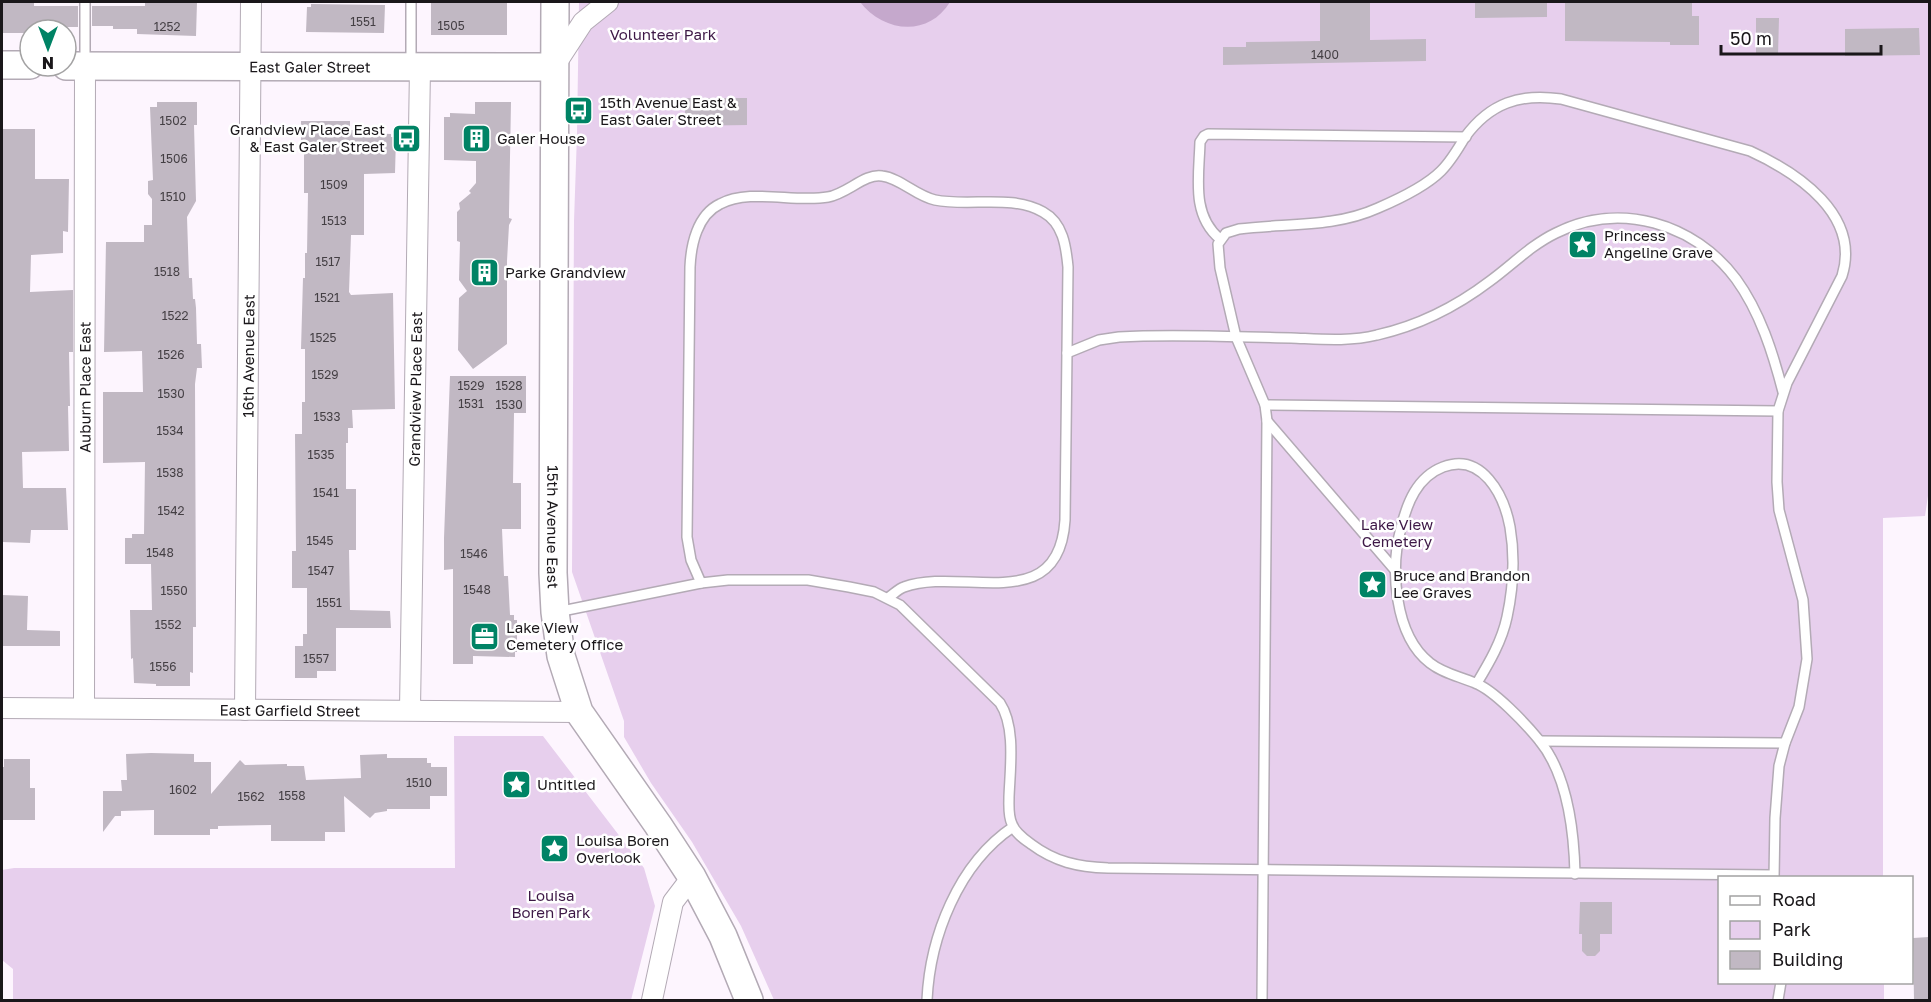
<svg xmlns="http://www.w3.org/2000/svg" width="1931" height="1002" viewBox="0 0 1931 1002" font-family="'Golos Text',sans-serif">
<rect width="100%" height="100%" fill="#fdf5fe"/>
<g fill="#e7cfed">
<polygon points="579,2 1929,2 1929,489 1925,516 1883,518 1883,877 1720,878 1720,982 1884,983 1884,1000 774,1000 741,926 692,842 651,783 624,737 624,721 572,572 574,221 577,134"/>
<polygon points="454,736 543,736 644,868 655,906 631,1000 13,1000 13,969 2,960 2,870 14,868 455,868"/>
</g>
<path fill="#c5a8cc" d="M860 2H950C928 38 883 32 860 2Z"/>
<g fill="#c1b8c3">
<polygon points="2,2 34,3 34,6 78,6 78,27 34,27 34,30 30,30 30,33 2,33"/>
<polygon points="145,2 197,2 196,36 137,34 137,29 113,29 113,26 92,26 92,6 145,6"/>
<rect x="431" y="2" width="76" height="33"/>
<polygon points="1320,2 1370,2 1370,40 1426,39 1426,61 1223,65 1223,47 1246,47 1246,42 1320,41"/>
<polygon points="1475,2 1547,2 1547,17 1475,18"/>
<polygon points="1565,2 1692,2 1692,16 1699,16 1699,45 1670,45 1670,42 1565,41"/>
<polygon points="311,4 385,5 384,33 306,32 307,7 311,7"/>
<polygon points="1756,18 1779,18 1778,55 1756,55"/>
<polygon points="1919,28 1920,55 1845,56 1845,29"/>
<polygon points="685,98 747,98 747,125 685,126"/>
<polygon points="157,102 197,102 197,125 194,125 196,201 187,217 189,278 192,278 193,299 195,299 196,308 197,344 201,344 202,368 197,368 195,384 196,627 193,627 193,673 190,672 190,686 156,686 156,684 134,683 133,658 131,659 130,610 152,610 151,564 125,564 125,538 132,538 132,534 144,534 145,462 103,463 103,392 143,392 142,351 104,352 106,242 144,242 144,225 152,225 152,199 148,194 148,181 153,180 150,107 157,107"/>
<polygon points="475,102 511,102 509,212 509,218 512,219 509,225 507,261 507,344 473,369 458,350 459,298 467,291 459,280 460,242 457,241 457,212 460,209 459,203 471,193 469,191 476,183 476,161 444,160 444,117 450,117 450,113 475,114"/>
<polygon points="301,121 350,121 350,130 367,130 367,133 391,134 391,137 396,137 395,173 364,174 364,235 351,235 349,292 351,295 393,293 395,409 352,410 353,428 348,428 348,443 346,443 346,489 356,489 356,550 349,550 350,610 390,611 391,628 336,628 336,671 317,671 317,678 295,678 295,646 303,646 303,634 307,634 307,588 292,588 292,551 296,551 295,434 302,434 302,402 305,402 305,349 301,349 303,278 305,278 305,253 307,253 308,193 304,193 304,153 301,153"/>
<polygon points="2,129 35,129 35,179 69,179 68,232 63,231 63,253 31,255 30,292 73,290 73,352 69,352 70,406 68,406 69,451 22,452 23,488 66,488 68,530 31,530 30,543 2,542"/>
<polygon points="450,376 526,376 526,413 514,413 513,483 521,483 521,529 502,529 504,576 508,576 510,615 514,615 514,620 517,620 517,652 515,652 515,657 473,656 473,664 453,664 453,569 444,570 444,538"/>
<polygon points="2,595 28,596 27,630 60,631 60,646 2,646"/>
<polygon points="151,753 194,754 194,762 211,762 211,794 240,760 245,765 287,764 287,766 304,766 306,780 361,778 360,755 387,754 387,758 427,758 427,763 431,763 431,767 447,767 447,796 430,796 430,809 387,809 387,811 375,813 370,818 344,796 345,832 325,832 325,841 271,841 271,825 218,826 218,829 210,829 210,835 154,835 154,810 121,811 121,816 115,816 103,832 103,791 122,791 121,780 127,780 126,754"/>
<polygon points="4,759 30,759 30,788 35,788 35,820 2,820 2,767 4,767"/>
<polygon points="1580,902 1612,902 1612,934 1600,934 1600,951 1595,956 1587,956 1582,951 1582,934 1579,934"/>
<polygon points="1929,937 1929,1000 1914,1000 1913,938"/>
</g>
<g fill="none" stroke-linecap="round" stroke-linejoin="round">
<defs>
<g id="lane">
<polyline points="85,2 85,63"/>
<polyline points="411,2 411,65"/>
<path d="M1220 239C1191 215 1199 177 1200 142L1204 136 1208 134 1466 137"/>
<path d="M1067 353 1099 340 1119 337C1176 334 1234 337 1291 338 1319 339 1349 342 1377 335 1417 326 1457 306 1490 281 1512 265 1531 245 1556 233 1620 201 1694 223 1736 279 1760 312 1773 353 1783 392"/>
<polyline points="1265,405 1778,411"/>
<polyline points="1267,421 1395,570"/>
<path d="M701 583 691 560 687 537 690 267C691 245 697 215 720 204 750 188 795 203 828 197 847 194 865 173 882 176 900 178 916 196 935 200 970 207 1011 194 1043 212 1063 223 1066 246 1068 267L1065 520C1059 618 962 566 904 587 898 589 894 594 889 597"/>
<path d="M557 612 701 583 728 580H808L849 587 874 592 900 605 1000 703C1016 727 1010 769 1009 797 1009 806 1008 816 1012 824 1015 833 1024 839 1031 844 1055 862 1078 867 1108 868L1773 875"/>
<path d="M1477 683C1489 663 1502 641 1507 617 1513 589 1515 556 1510 527 1504 495 1482 452 1443 467 1417 477 1407 503 1401 528 1390 568 1394 635 1430 663 1444 674 1459 676 1475 683 1494 690 1526 724 1539 740 1568 775 1574 830 1575 874"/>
<polyline points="1540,741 1785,743"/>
<path d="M927 1000C930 937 958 864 1013 827"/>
<path d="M1262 1000 1267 421 1265 405 1236 337 1220 268 1218 244 1226 233 1239 229C1286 223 1334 228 1378 208 1399 199 1425 187 1441 171 1451 161 1458 149 1465 137 1490 103 1520 93 1561 99L1750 151C1798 173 1861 215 1842 276L1787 383 1778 411 1777 482 1779 510 1803 600 1807 659 1799 707 1785 743 1779 766 1775 818 1774 878"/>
<polyline points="1778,1000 1781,982"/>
</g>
<g id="street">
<polyline points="555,65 583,22 608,2"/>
<path id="s1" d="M2 708 579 712"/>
<path id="s2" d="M84 708 85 66"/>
<path id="s3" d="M245 710 251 2"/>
<path id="s4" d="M410 710 420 67"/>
<polyline points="652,1000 673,902 692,877"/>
</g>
<g id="secondary">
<path id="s5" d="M555 2 553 573 555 612 561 656 579 712 658 825 692 877 723 936 749 1000"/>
<polyline points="2,65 30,65"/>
<path id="s6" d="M66 66 554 67"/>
</g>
</defs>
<use href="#lane" stroke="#b3aab5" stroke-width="12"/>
<use href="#street" stroke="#b3aab5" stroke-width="22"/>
<use href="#secondary" stroke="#b3aab5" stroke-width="30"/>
<use href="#lane" stroke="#fff" stroke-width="9"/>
<use href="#street" stroke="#fff" stroke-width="20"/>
<use href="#secondary" stroke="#fff" stroke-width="27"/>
</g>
<defs>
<symbol id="bus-square" viewBox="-11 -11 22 22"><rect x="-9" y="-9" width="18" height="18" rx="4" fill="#008365" stroke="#fff"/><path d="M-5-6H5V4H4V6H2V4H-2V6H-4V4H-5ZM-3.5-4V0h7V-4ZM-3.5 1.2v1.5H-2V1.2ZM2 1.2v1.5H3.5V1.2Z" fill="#fff"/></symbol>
<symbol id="building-square" viewBox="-11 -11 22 22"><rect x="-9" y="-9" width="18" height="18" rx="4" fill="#008365" stroke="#fff"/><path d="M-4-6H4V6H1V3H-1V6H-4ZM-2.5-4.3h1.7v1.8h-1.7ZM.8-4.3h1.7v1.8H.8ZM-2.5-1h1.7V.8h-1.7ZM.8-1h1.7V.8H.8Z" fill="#fff"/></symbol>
<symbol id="sight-square" viewBox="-11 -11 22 22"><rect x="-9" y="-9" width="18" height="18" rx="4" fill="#008365" stroke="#fff"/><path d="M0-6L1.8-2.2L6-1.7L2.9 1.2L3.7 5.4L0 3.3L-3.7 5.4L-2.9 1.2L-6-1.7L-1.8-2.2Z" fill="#fff"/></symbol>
<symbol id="office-square" viewBox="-11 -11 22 22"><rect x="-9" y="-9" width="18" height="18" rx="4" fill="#008365" stroke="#fff"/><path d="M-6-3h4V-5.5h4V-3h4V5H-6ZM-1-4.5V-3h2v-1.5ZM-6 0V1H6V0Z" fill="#fff"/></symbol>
</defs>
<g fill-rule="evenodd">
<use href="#bus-square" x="562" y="94" width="33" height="33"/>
<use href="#bus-square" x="390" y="122" width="33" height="33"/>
<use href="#building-square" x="460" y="122" width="33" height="33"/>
<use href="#sight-square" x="1566" y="228" width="33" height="33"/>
<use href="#building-square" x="468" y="256" width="33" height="33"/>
<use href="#sight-square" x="1356" y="568" width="33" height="33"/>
<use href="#office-square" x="468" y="620" width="33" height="33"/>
<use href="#sight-square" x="500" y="768" width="33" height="33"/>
<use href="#sight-square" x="538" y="832" width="33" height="33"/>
</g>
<g text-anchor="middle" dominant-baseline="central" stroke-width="5" stroke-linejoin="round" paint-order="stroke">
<g font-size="12" fill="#443f44">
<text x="363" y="21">1551</text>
<text x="451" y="25">1505</text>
<text x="167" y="26">1252</text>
<text x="1325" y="54">1400</text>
<text x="173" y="120">1502</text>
<text x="174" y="158">1506</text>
<text x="334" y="184">1509</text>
<text x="173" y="196">1510</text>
<text x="334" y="220">1513</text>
<text x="328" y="261">1517</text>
<text x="167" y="271">1518</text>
<text x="327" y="297">1521</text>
<text x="175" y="315">1522</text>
<text x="323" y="337">1525</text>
<text x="171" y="354">1526</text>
<text x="325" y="374">1529</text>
<text x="471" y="385">1529</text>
<text x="509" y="385">1528</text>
<text x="171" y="393">1530</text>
<text x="471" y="403">1531</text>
<text x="509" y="404">1530</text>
<text x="327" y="416">1533</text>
<text x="170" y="430">1534</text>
<text x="321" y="454">1535</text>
<text x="170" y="472">1538</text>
<text x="326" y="492">1541</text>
<text x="171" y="510">1542</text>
<text x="320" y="540">1545</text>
<text x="160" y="552">1548</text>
<text x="474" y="553">1546</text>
<text x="321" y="570">1547</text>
<text x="477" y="589">1548</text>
<text x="174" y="590">1550</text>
<text x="329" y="602">1551</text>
<text x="168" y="624">1552</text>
<text x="316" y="658">1557</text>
<text x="163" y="666">1556</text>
<text x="419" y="782">1510</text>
<text x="183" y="789">1602</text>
<text x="292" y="795">1558</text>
<text x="251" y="796">1562</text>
</g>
<g font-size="15" fill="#3d1846" stroke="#fff">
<text x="663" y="34">Volunteer Park</text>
<text x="1397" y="524">Lake View<tspan x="1397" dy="17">Cemetery</tspan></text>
<text x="551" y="895">Louisa<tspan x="551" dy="17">Boren Park</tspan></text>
</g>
<g font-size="15" fill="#1a171a" stroke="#fff">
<text stroke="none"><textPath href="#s6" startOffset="244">East Galer Street</textPath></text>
<text stroke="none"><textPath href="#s3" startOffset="354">16th Avenue East</textPath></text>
<text stroke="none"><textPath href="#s2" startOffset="321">Auburn Place East</textPath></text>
<text stroke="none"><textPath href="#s4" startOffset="321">Grandview Place East</textPath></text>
<text stroke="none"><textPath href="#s5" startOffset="525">15th Avenue East</textPath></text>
<text stroke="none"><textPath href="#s1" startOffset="288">East Garfield Street</textPath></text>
</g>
<g font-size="15" fill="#1a171a" stroke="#fff" text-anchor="start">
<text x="600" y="102">15th Avenue East &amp;<tspan x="600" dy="17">East Galer Street</tspan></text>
<text x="385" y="129" text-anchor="end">Grandview Place East<tspan x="385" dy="17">&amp; East Galer Street</tspan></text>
<text x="497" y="138">Galer House</text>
<text x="1604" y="235">Princess<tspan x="1604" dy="17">Angeline Grave</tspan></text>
<text x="505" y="272">Parke Grandview</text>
<text x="1393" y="575">Bruce and Brandon<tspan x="1393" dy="17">Lee Graves</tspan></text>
<text x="506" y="627">Lake View<tspan x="506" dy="17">Cemetery Office</tspan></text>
<text x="537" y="784">Untitled</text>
<text x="576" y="840">Louisa Boren<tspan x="576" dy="17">Overlook</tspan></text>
</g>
</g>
<rect width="1931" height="1002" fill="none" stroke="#1a171a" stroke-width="6"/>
<rect x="1718" y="876" width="195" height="108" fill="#ffffff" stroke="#a3a2a3" stroke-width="1.5"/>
<rect x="1730" y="896" width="30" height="9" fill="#ffffff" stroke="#a3a2a3" stroke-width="1.5"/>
<text x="1772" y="906" font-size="18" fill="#1a171a">Road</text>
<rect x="1730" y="921" width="30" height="18" fill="#e7cfed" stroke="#a3a2a3" stroke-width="1.5"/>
<text x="1772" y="936" font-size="18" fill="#1a171a">Park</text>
<rect x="1730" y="951" width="30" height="18" fill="#c1b8c3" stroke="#a3a2a3" stroke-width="1.5"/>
<text x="1772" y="966" font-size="18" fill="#1a171a">Building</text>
<g transform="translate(48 48) rotate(180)"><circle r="28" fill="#ffffff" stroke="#a3a2a3" stroke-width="1.5"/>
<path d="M0-4.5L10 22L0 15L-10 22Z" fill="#008365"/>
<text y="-9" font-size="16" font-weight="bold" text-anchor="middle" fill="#1a171a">N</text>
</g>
<path d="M1721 45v9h160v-9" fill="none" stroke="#1a171a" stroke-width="3"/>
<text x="1730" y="45" font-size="18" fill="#1a171a" stroke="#ffffff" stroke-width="4.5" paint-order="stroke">50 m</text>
</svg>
